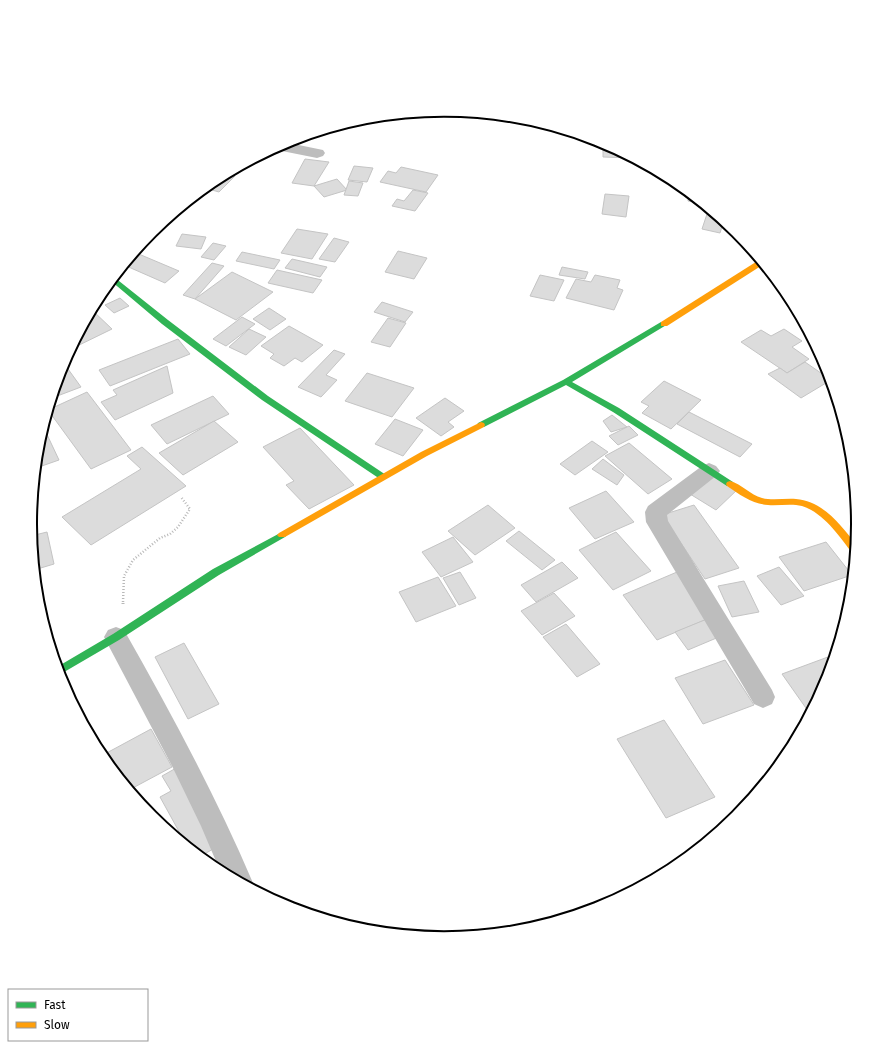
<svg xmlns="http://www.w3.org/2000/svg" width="889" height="1049" viewBox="0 0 889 1049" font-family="'Fira Sans',sans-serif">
<rect width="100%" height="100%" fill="#fff"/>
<g fill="#dcdcdc" stroke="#c4c4c4">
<polygon points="603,145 610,145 633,158 603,157"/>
<polygon points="305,159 329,162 314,186 292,183"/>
<polygon points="354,166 373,168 367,182 348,180"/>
<polygon points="401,167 438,175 426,192 380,182 388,171 396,173"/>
<polygon points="226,173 235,176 219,192 205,188 214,180"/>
<polygon points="337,179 347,190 324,197 314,186"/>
<polygon points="349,181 363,183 358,196 344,195"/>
<polygon points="413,190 428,193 415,211 392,206 397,199 404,201"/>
<polygon points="689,192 703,203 688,201"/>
<polygon points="605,194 629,196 626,217 602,214"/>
<polygon points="707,214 719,216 724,220 720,233 702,229"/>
<polygon points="731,226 738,232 741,235 728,232"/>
<polygon points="297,229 328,234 312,259 281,253"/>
<polygon points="182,234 206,237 201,249 176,246"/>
<polygon points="334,238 349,242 335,262 319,259"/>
<polygon points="144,240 150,242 139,250 137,249"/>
<polygon points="213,243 226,246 214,260 201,257"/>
<polygon points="398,251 427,258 414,279 385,272"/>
<polygon points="134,252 179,271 165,283 124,265"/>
<polygon points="242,252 280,260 274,269 236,261"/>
<polygon points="292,259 327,267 320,277 285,268"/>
<polygon points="212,263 224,266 195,299 183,295"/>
<polygon points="562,267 588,272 585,279 559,275"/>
<polygon points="277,270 322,280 313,293 268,283"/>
<polygon points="232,272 273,292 236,320 195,299"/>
<polygon points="540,275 564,280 554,301 530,296"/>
<polygon points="595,275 620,280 617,288 623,290 614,310 566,298 576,279 591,282"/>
<polygon points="120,298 129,306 114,313 105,305"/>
<polygon points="382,302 413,312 405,322 374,312"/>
<polygon points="269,308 286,319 270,330 253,319"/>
<polygon points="92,310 112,329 71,349"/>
<polygon points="242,317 255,324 226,346 213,339"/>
<polygon points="388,318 406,323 390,347 371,342"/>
<polygon points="289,326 323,345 302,362 295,358 284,366 270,358 274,354 261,346"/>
<polygon points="249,329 266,337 246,355 229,347"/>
<polygon points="784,329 802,341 792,347 809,359 787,373 741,342 761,330 771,336"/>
<polygon points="178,339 190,354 110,386 99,370"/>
<polygon points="334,350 345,354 326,375 337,380 321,397 298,387"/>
<polygon points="63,362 81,387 52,398 62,366"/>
<polygon points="805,362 831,380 801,398 768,374 780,368 787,373"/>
<polygon points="167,366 173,393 115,420 101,402 117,395 113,390"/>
<polygon points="367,373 414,388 392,417 345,401"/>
<polygon points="664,381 701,400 671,429 642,413 649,406 641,402"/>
<polygon points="87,392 131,450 91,469 48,410"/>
<polygon points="213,396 229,414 167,444 151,425"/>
<polygon points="445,398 464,411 448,422 454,427 441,436 416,418"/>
<polygon points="689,412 752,444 740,457 677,424"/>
<polygon points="612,415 627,427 611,432 603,421"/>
<polygon points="395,419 423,430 403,456 375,444"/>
<polygon points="214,421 238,442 183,475 159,453"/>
<polygon points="43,426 59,460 36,468 38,443"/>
<polygon points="629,426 638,435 618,445 609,436"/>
<polygon points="300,428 354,485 309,509 286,485 294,481 263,447"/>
<polygon points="592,441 608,452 575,475 560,464"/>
<polygon points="629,443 672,479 648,494 605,456"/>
<polygon points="142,447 186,486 91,545 62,517 141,469 127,456"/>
<polygon points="603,459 624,475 617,485 592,469"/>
<polygon points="712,474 738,489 716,510 690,494"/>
<polygon points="606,491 634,522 595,539 569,508"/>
<polygon points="488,505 515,528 475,555 448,531"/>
<polygon points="694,505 739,568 705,579 662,515"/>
<polygon points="519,531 555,560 542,570 506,541"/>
<polygon points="47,532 54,564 34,570 31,536"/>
<polygon points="616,532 651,571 613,590 579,550"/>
<polygon points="453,537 473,562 441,577 422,552"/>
<polygon points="826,542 852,575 804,591 779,557"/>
<polygon points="562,562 578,578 536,602 521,585"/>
<polygon points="779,567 804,596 781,605 757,576"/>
<polygon points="460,572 476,598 459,605 443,578"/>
<polygon points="677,572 712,617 657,640 623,595"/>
<polygon points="438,577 456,606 416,622 399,592"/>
<polygon points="744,581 759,612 732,617 718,586"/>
<polygon points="554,593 575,616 542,635 521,611"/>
<polygon points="712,617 726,634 688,650 675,632"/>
<polygon points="566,624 600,664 577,677 543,637"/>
<polygon points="184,643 219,704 188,719 155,657"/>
<polygon points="836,654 827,683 814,709 808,711 782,674"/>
<polygon points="725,660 754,705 703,724 675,678"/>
<polygon points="664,720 715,797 666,818 617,739"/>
<polygon points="151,729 172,767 129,790 101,756"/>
<polygon points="178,767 222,844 199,857 187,846 160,797 171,791 162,776"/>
</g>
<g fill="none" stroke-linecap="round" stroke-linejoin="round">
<polyline stroke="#b8b8b8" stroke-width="2.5" stroke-dasharray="1 2" stroke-linecap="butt" points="123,602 124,576 133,560 160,538 170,534 178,527 190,509 181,497"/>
<polyline stroke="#b8b8b8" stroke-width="3" stroke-dasharray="1 2.5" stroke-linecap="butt" points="123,604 123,601"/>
<g fill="#bdbdbd" fill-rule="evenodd">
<polygon points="284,142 323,150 325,153 323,156 317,158 272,149"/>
<polygon points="709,463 716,466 720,471 716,476 667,515 668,521 772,690 775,697 772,704 763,708 754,704 646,522 645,512 648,506 702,466"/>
<path d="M116 627 124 630C171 713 216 796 253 883L250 889 221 873 201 826 172 766 104 637 108 630Z"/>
</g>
<g fill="#30b455" fill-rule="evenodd">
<polygon points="114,277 168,320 268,396 386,475 387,477 386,479 380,479 262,400 162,324 111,281"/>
<polygon points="661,322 667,322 668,324 572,382 619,408 733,482 734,484 733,486 727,486 613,412 566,385 484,427 478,427 477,425 478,423 563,380"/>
<polygon points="282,532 285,533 287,535 285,537 219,575 119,640 59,675 57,667 113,634 213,569"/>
</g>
<g fill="#ff9f0a" fill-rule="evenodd">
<polygon points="759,260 761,260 764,264 667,326 661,326 661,322"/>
<polygon points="481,422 484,423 485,425 484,427 427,456 285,537 279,537 277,535 279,533 421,452"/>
<path d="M730 481C742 484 750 495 762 498 773 501 785 498 796 499 823 501 842 526 857 546L856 556 853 554C840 537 824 513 802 506 791 503 779 506 768 505 753 504 740 495 727 486L726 484 727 482Z"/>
</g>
</g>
<path d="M0 0H889V1049H0ZM37 524a407 407 0 1 1 814 0a407 407 0 1 1-814 0Z" fill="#fff" fill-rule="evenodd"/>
<path fill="none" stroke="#000" stroke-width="2" d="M37 524a407 407 0 1 1 814 0a407 407 0 1 1-814 0Z"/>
<rect x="8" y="989" width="140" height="52" fill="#ffffff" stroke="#999999"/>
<rect x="16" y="1002" width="20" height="6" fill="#30b455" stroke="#999999"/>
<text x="44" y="1009" font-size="12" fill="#000000">Fast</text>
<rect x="16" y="1022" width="20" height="6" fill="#ff9f0a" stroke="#999999"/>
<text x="44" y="1029" font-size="12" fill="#000000">Slow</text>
</svg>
